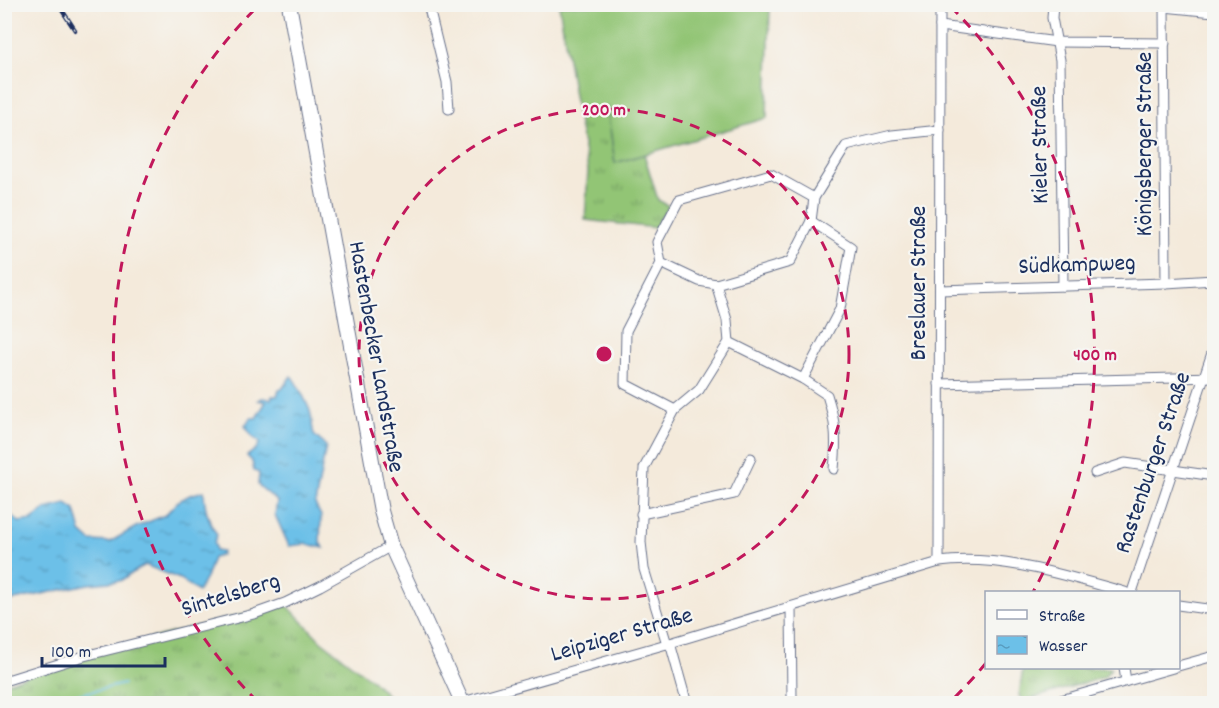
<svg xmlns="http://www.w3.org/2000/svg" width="1219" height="708" viewBox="0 0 1219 708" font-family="Dekko,sans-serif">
<defs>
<pattern id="grass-tufts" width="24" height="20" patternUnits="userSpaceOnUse" patternTransform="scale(1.5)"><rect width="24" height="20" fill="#92c575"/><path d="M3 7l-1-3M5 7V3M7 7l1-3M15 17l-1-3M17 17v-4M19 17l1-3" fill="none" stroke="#76a063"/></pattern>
<pattern id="water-ripples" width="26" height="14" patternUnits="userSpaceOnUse" patternTransform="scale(1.5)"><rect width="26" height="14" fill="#6cc0e8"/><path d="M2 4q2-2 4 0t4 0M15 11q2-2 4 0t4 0" fill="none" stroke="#589cbf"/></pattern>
</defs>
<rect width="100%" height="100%" fill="#f6f6f2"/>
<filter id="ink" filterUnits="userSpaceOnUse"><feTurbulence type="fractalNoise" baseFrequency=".0167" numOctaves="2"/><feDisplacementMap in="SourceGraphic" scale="12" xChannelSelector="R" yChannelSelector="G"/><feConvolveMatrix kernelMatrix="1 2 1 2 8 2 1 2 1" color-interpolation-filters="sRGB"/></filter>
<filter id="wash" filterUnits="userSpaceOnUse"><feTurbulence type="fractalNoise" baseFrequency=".008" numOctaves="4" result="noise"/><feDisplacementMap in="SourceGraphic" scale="24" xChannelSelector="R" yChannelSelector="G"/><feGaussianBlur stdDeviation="1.35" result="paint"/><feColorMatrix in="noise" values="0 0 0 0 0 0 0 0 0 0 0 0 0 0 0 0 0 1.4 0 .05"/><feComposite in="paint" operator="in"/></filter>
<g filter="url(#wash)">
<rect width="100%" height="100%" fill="#f4eadb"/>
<g fill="url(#grass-tufts)" stroke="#567a6a" stroke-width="1.5">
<polygon points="607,107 615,163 644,154 658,200 669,206 657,223 656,228 585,220 588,170 577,114"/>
<polygon points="285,603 321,641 372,680 395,703 5,703 4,684 84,656"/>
<polygon points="1023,668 1111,668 1104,677 1024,701 1019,696"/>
</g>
<polygon fill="#92c575" stroke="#567a6a" stroke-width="1.5" points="559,5 770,5 767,118 615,163 607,107 577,114"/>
<g fill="url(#water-ripples)" stroke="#4478a3" stroke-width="1.5">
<path d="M291 376C295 379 308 405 310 411 312 418 312 428 314 435L326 446 315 504 321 516 320 543 324 548 306 544 289 546 275 515 277 501 258 485 259 473 254 471 252 461 247 456 256 449 260 442 253 438 245 426 251 418H256L266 402 258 400 262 398 271 399 272 396H277L279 390 282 389Z"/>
<path d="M204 491C204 508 208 521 217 535L214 542 216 551 222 552 221 555 213 558 206 578 198 592 180 579 145 565 120 581 88 584 5 602V510L19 522 32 520 46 509 66 504 75 510 81 532 91 541 110 542 136 527 165 515 178 501 190 495Z"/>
</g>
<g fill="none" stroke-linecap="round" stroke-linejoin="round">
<polyline stroke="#6cc0e8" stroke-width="2" points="48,704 80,694 124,684"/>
</g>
</g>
<g filter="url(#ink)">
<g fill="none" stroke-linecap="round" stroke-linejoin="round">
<defs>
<g id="street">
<polyline points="428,4 447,82 449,109"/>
<polyline points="1053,4 1052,18 1060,60 1063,286"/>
<polyline points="1164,4 1166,283"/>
<polyline points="1164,7 1214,12"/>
<polyline points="940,26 1057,42 1165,43"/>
<polyline points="661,263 699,281 716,284"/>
<polyline points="940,290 1166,283 1214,280"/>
<path d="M729 342 803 379 827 395C836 423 837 439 834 469"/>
<polyline points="803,379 840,309 851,247 811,221"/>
<polyline points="939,384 1214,377"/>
<polyline points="675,410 625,384 626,331 661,263 657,242 679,200 771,174 814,198"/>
<polyline points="1095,473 1125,463 1214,476"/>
<polyline points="641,514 734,494 751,458"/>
<polyline points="939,562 940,4"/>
<polyline points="1132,592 1214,347"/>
<polyline points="1178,605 1214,610"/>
<polyline points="791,607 792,699"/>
<polyline points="670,643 687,704"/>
<polyline points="667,644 644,569 641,542 644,468 675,410 699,390 729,342 727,320 716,284 790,262 811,221 814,198 846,146 892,135 940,130"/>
<polyline points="1178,666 1214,656"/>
<polyline points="1124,668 1126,681"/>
<polyline points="4,681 84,656 254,614 285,603 320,586 391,546"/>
<path d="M463 702 670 643 939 562C1001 554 1066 576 1125 592"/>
<polyline points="1047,704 1173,668"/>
</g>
<polyline id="secondary" points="289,4 381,511 391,546 463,704"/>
</defs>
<use href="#street" stroke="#67708a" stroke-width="11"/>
<use href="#secondary" stroke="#67708a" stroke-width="16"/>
<use href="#street" stroke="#fff" stroke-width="9"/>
<use href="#secondary" stroke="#fff" stroke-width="14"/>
<defs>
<polyline id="rail" points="58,4 75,30"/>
</defs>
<use href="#rail" stroke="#1b2f5e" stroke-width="4.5"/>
<use href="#rail" stroke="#f6f6f2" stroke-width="2" stroke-dasharray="7" stroke-linecap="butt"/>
</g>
</g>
<g fill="none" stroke="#c2185b" stroke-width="3" stroke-dasharray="10 8">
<circle cx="604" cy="354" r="245"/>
<path d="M986 663A491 491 0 0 1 951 701M257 701A491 491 0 0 1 257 7M951 7A491 491 0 0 1 1033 592"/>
</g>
<g text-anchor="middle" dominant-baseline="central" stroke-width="4.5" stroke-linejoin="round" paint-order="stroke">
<g font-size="24" fill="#1b2f5e" stroke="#f6f6f2">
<text transform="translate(1146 144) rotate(-90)">Königsberger Straße</text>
<text transform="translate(1041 145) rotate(-91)">Kieler Straße</text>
<text transform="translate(1077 266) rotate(-2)">Südkampweg</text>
<text transform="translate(920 283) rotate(-90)">Breslauer Straße</text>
<text transform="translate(375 357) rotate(80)">Hastenbecker Landstraße</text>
<text transform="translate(1154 463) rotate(-71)">Rastenburger Straße</text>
<text transform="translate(231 596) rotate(-17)">Sintelsberg</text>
<text transform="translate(622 636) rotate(-16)">Leipziger Straße</text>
</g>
</g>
<circle cx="604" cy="354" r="9" fill="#c2185b" stroke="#f6f6f2" stroke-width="3"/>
<g font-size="18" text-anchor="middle" font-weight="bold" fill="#c2185b" stroke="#f6f6f2" stroke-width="4.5" stroke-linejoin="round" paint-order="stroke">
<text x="604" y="115">200 m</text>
<text x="1095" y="360">400 m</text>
</g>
<rect width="1219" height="708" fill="none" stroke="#f6f6f2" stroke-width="24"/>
<rect x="985" y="591" width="195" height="78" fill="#f6f6f2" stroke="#9ea6b7" stroke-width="1.5"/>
<rect x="997" y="610" width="30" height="9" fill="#ffffff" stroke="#9ea6b7" stroke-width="1.5"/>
<text x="1039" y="621" font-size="18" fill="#1b2f5e">Straße</text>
<rect x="997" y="636" width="30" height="18" fill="url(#water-ripples)" stroke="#9ea6b7" stroke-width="1.5"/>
<text x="1039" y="651" font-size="18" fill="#1b2f5e">Wasser</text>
<path d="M42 657v9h123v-9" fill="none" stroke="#1b2f5e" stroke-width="3"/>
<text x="51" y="657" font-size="18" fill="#1b2f5e" stroke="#f6f6f2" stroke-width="4.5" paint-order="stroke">100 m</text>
</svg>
